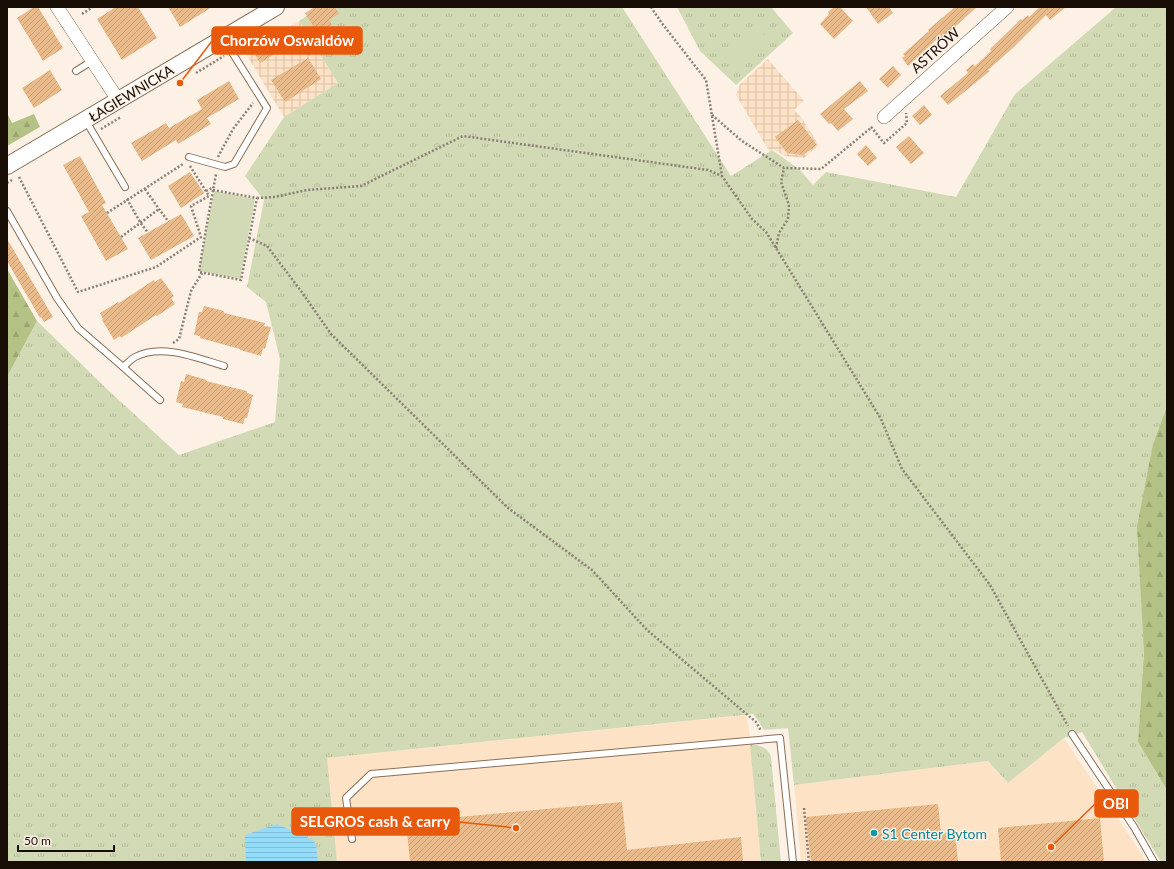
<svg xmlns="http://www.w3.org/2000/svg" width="1174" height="869" viewBox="0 0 1174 869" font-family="Lato,sans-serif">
<defs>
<pattern id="industrial-grid" width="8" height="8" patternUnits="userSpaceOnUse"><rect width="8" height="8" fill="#fde2c6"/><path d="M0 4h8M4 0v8" fill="none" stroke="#d8c1a8"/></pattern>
<pattern id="grass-tufts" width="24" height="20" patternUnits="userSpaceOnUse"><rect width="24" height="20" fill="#d1dab4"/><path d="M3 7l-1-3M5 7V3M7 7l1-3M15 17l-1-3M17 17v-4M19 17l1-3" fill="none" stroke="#b3ba99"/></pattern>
<pattern id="forest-firs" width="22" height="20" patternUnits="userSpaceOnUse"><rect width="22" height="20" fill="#b5c285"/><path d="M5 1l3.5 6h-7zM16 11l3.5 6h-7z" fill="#9ba671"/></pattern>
<pattern id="water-rules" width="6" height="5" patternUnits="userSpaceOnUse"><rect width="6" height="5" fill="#95dcfb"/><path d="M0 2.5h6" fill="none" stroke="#80bcd6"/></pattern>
<pattern id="building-hatch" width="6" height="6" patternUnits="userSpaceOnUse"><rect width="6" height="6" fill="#e9ba8a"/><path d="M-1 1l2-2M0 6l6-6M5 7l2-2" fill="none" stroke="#c79f75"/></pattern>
</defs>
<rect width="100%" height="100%" fill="#fdf1e6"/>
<g fill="#fde2c6">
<polygon points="746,715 749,729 761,862 337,862 326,758"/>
<polygon points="1064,738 1147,862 801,862 794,785 988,761 1008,783"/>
</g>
<g fill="url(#industrial-grid)">
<polygon points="299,21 338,83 284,117 246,54"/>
<polygon points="768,59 804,101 794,110 801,117 819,145 804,158 785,156 773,149 769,151 736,95 740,84"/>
</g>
<g fill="url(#grass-tufts)">
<polygon points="320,7 622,7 731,176 772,150 799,169 813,185 826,172 956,197 1015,94 1116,7 1167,7 1167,406 1153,444 1144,651 1138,742 1167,790 1167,862 1161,862 1082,732 1064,738 1008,783 988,761 794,785 788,728 764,730 757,719 753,714 327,758 337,862 7,862 7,460 8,457 8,375 37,321 109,391 179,455 275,422 280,359 266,302 247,287 264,200 245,176 284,117 338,83 299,21"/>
<polygon points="677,7 771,7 793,33 736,85 700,51"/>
<path d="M750 744C759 745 768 747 771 757L781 862H761Z"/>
</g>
<g fill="url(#forest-firs)">
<polygon points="7,113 12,123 34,114 40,127 7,146"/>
<polygon points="7,269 37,321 8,375 8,457 7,460"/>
<polygon points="1167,406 1167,790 1138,742 1144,651 1137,527 1153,444"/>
</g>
<g fill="#d1dab4">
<polygon points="756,26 770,42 739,70 725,54"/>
<polygon points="214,191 255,199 240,279 199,271"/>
</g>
<polygon fill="url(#water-rules)" points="277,824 313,840 316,845 318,862 246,862 245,835"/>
<g fill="url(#building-hatch)">
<polygon points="34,7 38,7 63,48 43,61 17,18"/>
<polygon points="116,7 138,7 157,38 122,60 97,19"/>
<polygon points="168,7 212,7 180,27"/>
<polygon points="315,7 335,7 339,14 329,20 332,25 318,34 305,13"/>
<polygon points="834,7 840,7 853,21 834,39 820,24 829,14 828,12"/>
<polygon points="866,7 889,7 893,13 878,24"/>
<polygon points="955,7 977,7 938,42 936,40 908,66 902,58 905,56 903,54 929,31 928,30"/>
<polygon points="1040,7 1066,7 1050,20 1046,15 1014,47 988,70 990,71 948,105 940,96 968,73 966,70 973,64 975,66 991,51 990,49 1021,19 1022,20 1028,15 1029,17"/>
<polygon points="271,29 277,38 290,30 297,40 260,63 248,44"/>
<polygon points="308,33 318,50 308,56 298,40"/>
<polygon points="308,58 321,79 285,102 271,80"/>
<polygon points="893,66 901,75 888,88 879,79"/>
<polygon points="50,70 62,90 34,108 22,88"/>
<polygon points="229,81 239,99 207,118 211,124 178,144 176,140 142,161 131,143 166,123 169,128 202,109 197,100"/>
<polygon points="860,81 868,91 844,109 853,119 838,131 831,123 829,124 820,114"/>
<polygon points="924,105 932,115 920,125 912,116"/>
<polygon points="798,120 817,145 803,155 787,153 775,137"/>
<polygon points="909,136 924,153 911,164 896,147"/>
<polygon points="866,145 877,158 868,166 857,154"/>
<polygon points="80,156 106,203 102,205 128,249 106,261 81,216 89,212 63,165"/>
<polygon points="190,172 204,193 181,208 168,186"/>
<polygon points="181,214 194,236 151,260 138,238"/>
<polygon points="7,239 53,317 44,322 41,317 40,318 7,261"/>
<polygon points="161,278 174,296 171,298 175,304 157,316 156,315 121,338 120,336 114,340 102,320 103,319 100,313 118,302 119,303 154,280 155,282"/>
<polygon points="204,306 224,311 224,313 265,323 264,326 271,327 265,349 263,348 261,356 240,350 240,349 200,338 200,336 194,335 199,312 202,312"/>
<polygon points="186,374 207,380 206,381 247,391 247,393 253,395 247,418 245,418 243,424 223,419 223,417 182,407 183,404 176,402 181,381 184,382"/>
<polygon points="622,802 627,850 741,837 743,862 410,862 406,822"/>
<polygon points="938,804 941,833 955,832 958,862 811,862 806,817"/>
<polygon points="1100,818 1104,862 1001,862 998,828"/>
</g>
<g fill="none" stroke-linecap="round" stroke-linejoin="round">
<defs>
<g id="service">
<polyline points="76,71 92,61"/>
<polyline points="86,121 125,187"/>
<polyline points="189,157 225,167 234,164 267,108 223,38"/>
<path d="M7 211 57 298 78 328 123 367C127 364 131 359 135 357 162 343 197 358 224 366"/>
<polyline points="123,367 160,400"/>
<polyline points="1072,734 1134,827 1154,862"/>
<polyline points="352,839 346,798 371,774 780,738 793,862"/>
</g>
<g id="minor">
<polyline points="57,7 118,100"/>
<polyline points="884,117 1007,7"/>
</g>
<polyline id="tertiary" points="7,166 276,7"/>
</defs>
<use href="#service" stroke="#896f56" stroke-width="8"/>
<use href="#minor" stroke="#896f56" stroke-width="14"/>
<use href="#tertiary" stroke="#896f56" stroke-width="18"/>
<g stroke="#8a7f75" stroke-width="2.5" stroke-dasharray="2 2" stroke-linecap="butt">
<polyline points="651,7 661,22 706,80 722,176 752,219 766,232 776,248 881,419 902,469 990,585 1068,726"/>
<polyline points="82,14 93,7"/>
<polyline points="196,73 224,56"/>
<polyline points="712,115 742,141 784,168 821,169 872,127"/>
<polyline points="871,127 884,143 907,123 906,113"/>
<polyline points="101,129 121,117"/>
<polyline points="218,157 233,129 253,103"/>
<polyline points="19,177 78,292 156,267 201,237 191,206 209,196 190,166"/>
<polyline points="7,183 12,180"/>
<polyline points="145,189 159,209 168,221"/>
<path d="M213 190 257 198 241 280 199 272C204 239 210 207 216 174"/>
<polyline points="206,191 214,187"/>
<polyline points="257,198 275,197 307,190 361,186 463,136 708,170 722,176"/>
<polyline points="127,199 140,222 148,233"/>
<polyline points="107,213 183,164 184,164"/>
<polyline points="121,237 159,209"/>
<polyline points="249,238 267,246 301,291 331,334 508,508 592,570 647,630 756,722 761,731"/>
<polyline points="776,248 779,233 788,219 789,205 781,182 784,168"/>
<polyline points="173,343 179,339 191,291 202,273"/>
<polyline points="804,808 809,862"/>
</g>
<use href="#service" stroke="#fff" stroke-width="6"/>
<use href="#minor" stroke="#fff" stroke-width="13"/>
<use href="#tertiary" stroke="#fff" stroke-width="16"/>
</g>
<circle fill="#0f9aa8" stroke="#fdf1e6" stroke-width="1.5" cx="874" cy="833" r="4"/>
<g text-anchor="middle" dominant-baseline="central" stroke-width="3" stroke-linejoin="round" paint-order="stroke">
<g font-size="14" fill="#170d04" stroke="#fdf1e6">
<text transform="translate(935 50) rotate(-42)">ASTRÓW</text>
<text transform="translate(131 93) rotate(-31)">ŁAGIEWNICKA</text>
</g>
<g font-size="14" fill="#0d838f" stroke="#fdf1e6" text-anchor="start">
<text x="882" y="833">S1 Center Bytom</text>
</g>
</g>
<path fill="none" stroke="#e8590c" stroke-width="1.5" d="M180 83L212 41M1051 847L1095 804M516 828L459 822"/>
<g fill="#e8590c" stroke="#fdf1e6" stroke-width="1.5">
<circle cx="180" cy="83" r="4"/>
<circle cx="1051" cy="847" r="4"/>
<circle cx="516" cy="828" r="4"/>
</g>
<g fill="#e8590c" stroke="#e8590c" stroke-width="1.5">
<rect x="212" y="27" width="150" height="27" rx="4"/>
<rect x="1095" y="790" width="43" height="27" rx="4"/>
<rect x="292" y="808" width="167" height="27" rx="4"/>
</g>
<g font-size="15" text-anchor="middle" font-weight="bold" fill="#fff">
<text x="287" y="46">Chorzów Oswaldów</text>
<text x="1116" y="809">OBI</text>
<text x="375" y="827">SELGROS cash &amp; carry</text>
</g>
<rect width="1174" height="869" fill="none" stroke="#170d04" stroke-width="16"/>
<path d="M18 845v6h96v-6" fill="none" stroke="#170d04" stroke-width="2"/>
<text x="24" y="845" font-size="12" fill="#170d04" stroke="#fdf1e6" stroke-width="3" paint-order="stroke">50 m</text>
</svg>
